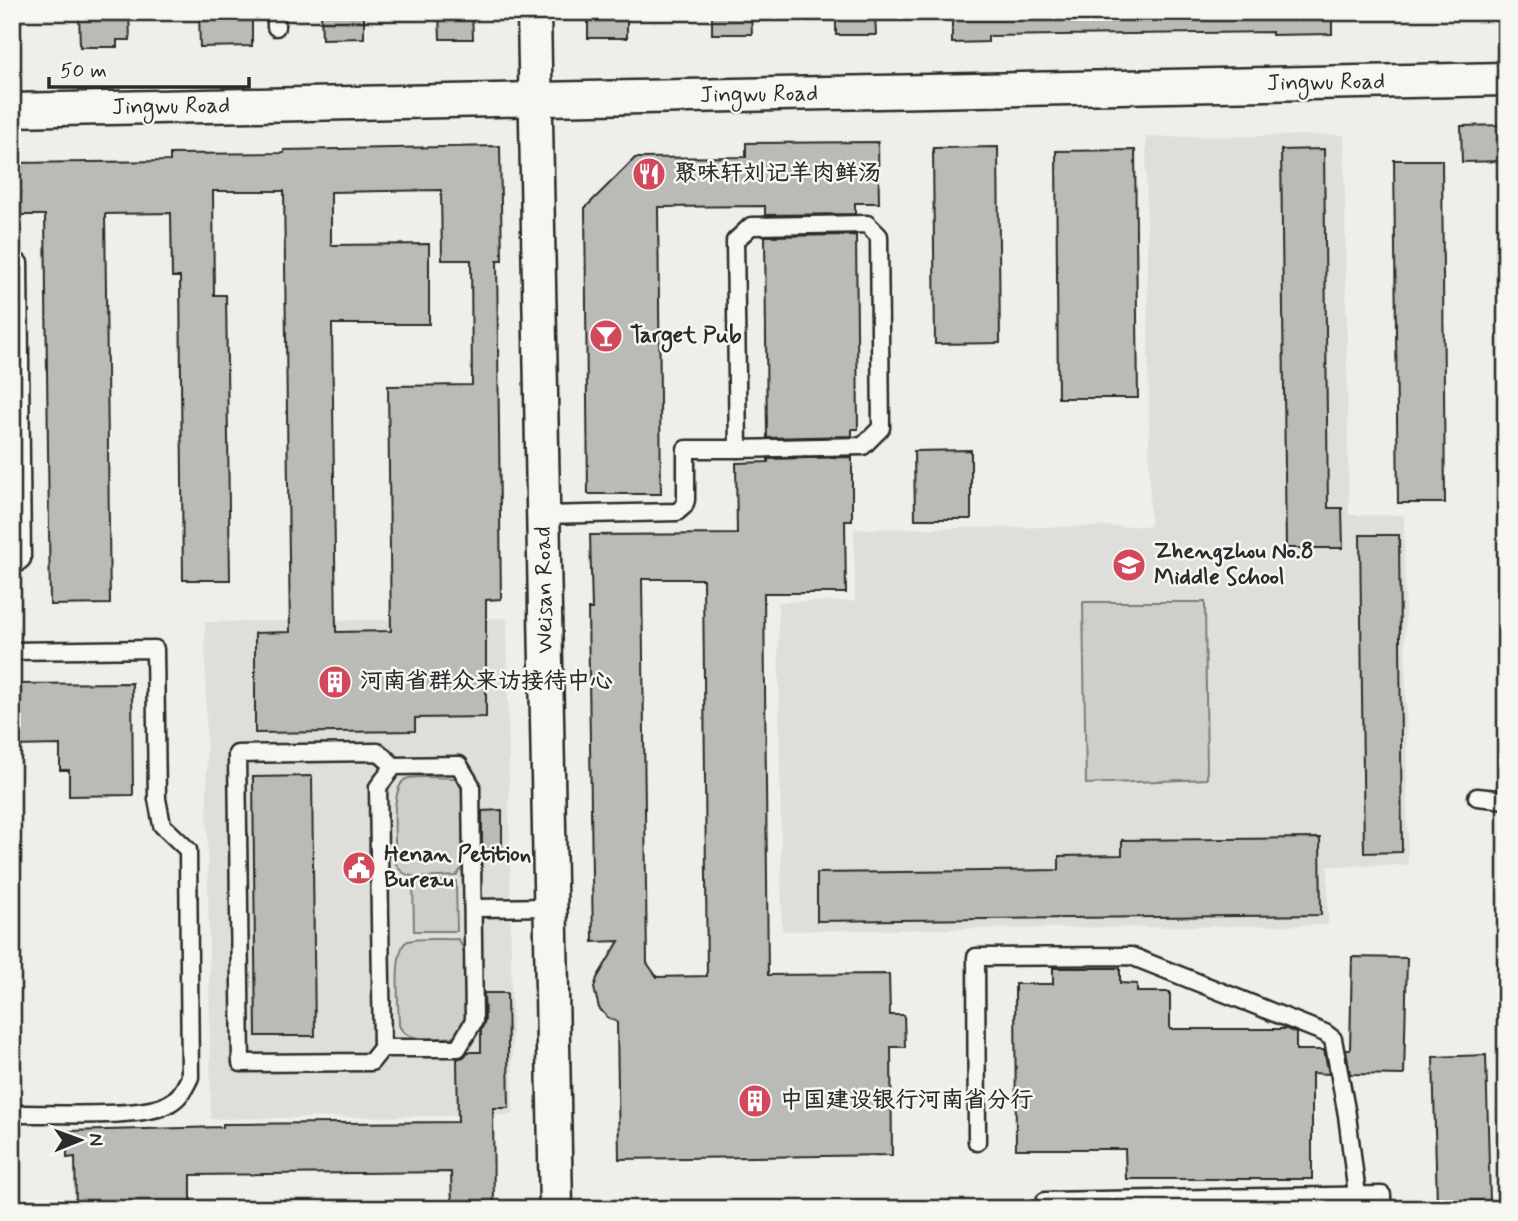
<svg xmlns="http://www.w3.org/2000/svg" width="1518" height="1221" viewBox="0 0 1518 1221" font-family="Mynerve,'LXGW WenKai TC',sans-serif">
<rect width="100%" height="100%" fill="#eeeeea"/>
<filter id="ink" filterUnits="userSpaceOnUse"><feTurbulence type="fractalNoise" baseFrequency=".0143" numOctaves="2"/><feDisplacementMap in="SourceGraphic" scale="14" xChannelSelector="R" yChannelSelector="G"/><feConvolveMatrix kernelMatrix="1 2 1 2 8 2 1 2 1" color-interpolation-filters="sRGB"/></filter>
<g filter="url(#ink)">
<g fill="#dededb">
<polygon points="1344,135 1349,515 1404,515 1408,865 1328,866 1328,925 782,931 778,602 855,601 854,529 1150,526 1146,137"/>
<polygon points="507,618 513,1115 211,1119 205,622"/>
</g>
<g fill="#cececa" stroke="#7c7c7a" stroke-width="2">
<polygon points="1083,602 1205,602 1207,779 1086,784"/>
<path d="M455 778 461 787 463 796 462 868 456 876C438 876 404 884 396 864 396 847 389 787 406 779 415 775 444 778 455 778Z"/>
<polygon points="456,881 457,931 414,931 413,882"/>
<path d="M458 939 463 948 465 958 466 1023 459 1037C441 1037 406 1045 399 1025 399 1009 392 947 408 941 419 937 446 940 458 939Z"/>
</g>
<g fill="#babab7" stroke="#2b2b2b" stroke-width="2" fill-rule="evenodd">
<polygon points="79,12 129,12 130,40 117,40 117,47 80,47"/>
<polygon points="199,12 252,12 252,46 200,47"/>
<polygon points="321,12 364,12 364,38 322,39"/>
<polygon points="439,12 472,12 473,39 440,39"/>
<rect x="588" y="12" width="39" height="26"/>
<polygon points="712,12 751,12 752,34 712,34"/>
<polygon points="836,12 875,12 876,35 836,35"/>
<polygon points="952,12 1332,12 1332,34 1272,35 1272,32 988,36 988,42 952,43"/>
<polygon points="1506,125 1506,161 1462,162 1461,126"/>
<polygon points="878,142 879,203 855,203 855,214 765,215 765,206 658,207 661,494 588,494 585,208 635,158 746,157 746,143"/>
<path d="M500 146 502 260H497L501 599 486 600V717L415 718V731L255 733V633L290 632 284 191H213L214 295H226L230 580H183L180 277H172L171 213 105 214 110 604 50 605 45 215H12V163L170 161V154L284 153V150ZM441 190 442 260H471L472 385 388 386 391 631 336 632 332 324H429V244L331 245V192Z"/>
<polygon points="998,147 1000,343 935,344 933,148"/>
<polygon points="1324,149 1328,508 1342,508 1343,548 1286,548 1281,150"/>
<polygon points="1135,150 1138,398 1058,398 1056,151"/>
<polygon points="1394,160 1442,160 1445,503 1398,503"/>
<polygon points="856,235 858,429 852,429 852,436 767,438 765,236"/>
<polygon points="971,450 971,519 915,519 914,451"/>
<path d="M852 457V521H845L846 593H764L768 975 889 974 890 1015H904L905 1047H891L892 1155 619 1159 617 1022 607 1017 599 1008 594 988 597 978 619 941 593 942 588 609H592L590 535 737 534 736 463 768 462V459ZM642 579H703L707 976 657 977 647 963Z"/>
<polygon points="1360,535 1399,535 1402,852 1364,853"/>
<polygon points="132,683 133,795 69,796 69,770 60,770 60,745 12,746 12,684"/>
<polygon points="312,776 315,1036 256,1036 253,777"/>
<polygon points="502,810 502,856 482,856 482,811"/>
<polygon points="1320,838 1321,915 817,921 817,873 1059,870 1059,856 1122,855 1122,840"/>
<polygon points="1352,957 1407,958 1404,1075 1350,1074 1346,1050 1350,1050"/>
<polygon points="1053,968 1120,968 1120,983 1137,984 1137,992 1170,992 1170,1029 1287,1029 1296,1033 1296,1050 1324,1050 1329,1074 1312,1073 1312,1179 1126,1179 1125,1149 1016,1149 1015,984 1053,984"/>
<polygon points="484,993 507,993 509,1108 493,1108 494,1209 452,1209 451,1172 191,1175 191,1209 76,1209 75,1157 67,1158 67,1131 223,1127 223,1124 458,1122 457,1059 464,1057 468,1052 481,1052 481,1030 485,1021"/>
<polygon points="1486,1055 1490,1201 1437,1203 1433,1057"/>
</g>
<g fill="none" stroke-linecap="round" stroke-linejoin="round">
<defs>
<g id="service">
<polyline points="276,12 276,27"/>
<polygon points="867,224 879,236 881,428 863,446 738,449 735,241 751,226"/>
<polyline points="12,263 19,263 22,559 12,568"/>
<polyline points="543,515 677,512 684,506 686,500 686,449 738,449"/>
<path d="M12 651 155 649 157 799 162 825 188 850 190 1077C184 1090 179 1099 166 1105 139 1119 46 1113 12 1114"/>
<polygon points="459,765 471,785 474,1021 458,1048 382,1048 378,787 394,766"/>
<polyline points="1477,797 1506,800"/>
<polyline points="473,908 550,907"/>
<polyline points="382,1048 371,1062 241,1063 237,754 378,752 394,766"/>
<polyline points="977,1142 976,957 1131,956 1325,1033 1333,1039 1347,1115 1357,1195"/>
<polyline points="1045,1201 1382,1195 1382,1209"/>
</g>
<g id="minor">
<polyline points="534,12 556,1209"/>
<polyline points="12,110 1506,79"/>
</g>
</defs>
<use href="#service" stroke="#2b2b2b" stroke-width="21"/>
<use href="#minor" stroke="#2b2b2b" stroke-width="37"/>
<use href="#service" stroke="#f6f6f2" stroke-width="16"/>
<use href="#minor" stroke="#f6f6f2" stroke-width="32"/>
</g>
</g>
<defs>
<symbol id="restaurant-disc" viewBox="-11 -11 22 22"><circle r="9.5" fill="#d1495b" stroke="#f6f6f2"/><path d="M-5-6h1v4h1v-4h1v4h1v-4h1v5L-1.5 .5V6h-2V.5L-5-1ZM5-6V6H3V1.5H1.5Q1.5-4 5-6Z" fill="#fff"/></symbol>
<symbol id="bar-disc" viewBox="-11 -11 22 22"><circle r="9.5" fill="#d1495b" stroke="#f6f6f2"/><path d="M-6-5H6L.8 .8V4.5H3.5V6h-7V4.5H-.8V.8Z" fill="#fff"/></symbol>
<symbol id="school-disc" viewBox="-11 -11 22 22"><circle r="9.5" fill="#d1495b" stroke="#f6f6f2"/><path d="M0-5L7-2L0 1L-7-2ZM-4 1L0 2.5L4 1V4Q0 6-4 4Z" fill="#fff"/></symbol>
<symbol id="building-disc" viewBox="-11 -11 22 22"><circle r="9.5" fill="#d1495b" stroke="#f6f6f2"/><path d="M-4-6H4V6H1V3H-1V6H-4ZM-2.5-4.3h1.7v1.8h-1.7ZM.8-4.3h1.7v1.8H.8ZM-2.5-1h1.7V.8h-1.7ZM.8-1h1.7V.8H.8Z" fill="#fff"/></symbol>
<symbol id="civic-disc" viewBox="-11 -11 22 22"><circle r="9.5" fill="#d1495b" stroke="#f6f6f2"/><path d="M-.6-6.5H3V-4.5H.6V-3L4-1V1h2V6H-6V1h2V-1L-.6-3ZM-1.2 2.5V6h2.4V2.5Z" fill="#fff"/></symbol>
</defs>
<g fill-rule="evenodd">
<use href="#restaurant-disc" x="630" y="155" width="38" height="38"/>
<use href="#bar-disc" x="587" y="317" width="38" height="38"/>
<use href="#school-disc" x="1110" y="546" width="38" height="38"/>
<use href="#building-disc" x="316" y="663" width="38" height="38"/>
<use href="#civic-disc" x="340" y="849" width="38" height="38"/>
<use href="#building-disc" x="736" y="1082" width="38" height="38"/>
</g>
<g text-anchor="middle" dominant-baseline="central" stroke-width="5" stroke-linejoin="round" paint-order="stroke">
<g font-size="23" fill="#2b2b2b" stroke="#f6f6f2">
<text transform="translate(1326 83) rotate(-1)">Jingwu Road</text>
<text transform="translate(759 95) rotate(-1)">Jingwu Road</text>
<text transform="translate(171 107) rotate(-1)">Jingwu Road</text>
<text transform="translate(545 590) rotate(-91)">Weisan Road</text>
</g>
<g font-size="23" font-weight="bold" fill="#2b2b2b" stroke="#f6f6f2" text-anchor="start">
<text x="674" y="174">聚味轩刘记羊肉鲜汤</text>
<text x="630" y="336">Target Pub</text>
<text x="1154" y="552">Zhengzhou No.8<tspan x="1154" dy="26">Middle School</tspan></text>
<text x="360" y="682">河南省群众来访接待中心</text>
<text x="384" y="855">Henan Petition<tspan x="384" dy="26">Bureau</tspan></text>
<text x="780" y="1101">中国建设银行河南省分行</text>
</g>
</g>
<rect width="1518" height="1221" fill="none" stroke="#f6f6f2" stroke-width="42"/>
<rect x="21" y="21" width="1476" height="1179" fill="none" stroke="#2b2b2b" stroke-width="2.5" filter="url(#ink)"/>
<g transform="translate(80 1140) rotate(89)" stroke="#f6f6f2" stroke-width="5" paint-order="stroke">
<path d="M0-5L12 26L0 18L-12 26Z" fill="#2b2b2b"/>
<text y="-10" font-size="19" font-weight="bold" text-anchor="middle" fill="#2b2b2b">N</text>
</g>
<path d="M49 77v10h200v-10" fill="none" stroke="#2b2b2b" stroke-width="3.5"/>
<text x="60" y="77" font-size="21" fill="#2b2b2b" stroke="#f6f6f2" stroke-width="5" paint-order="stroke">50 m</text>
</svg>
